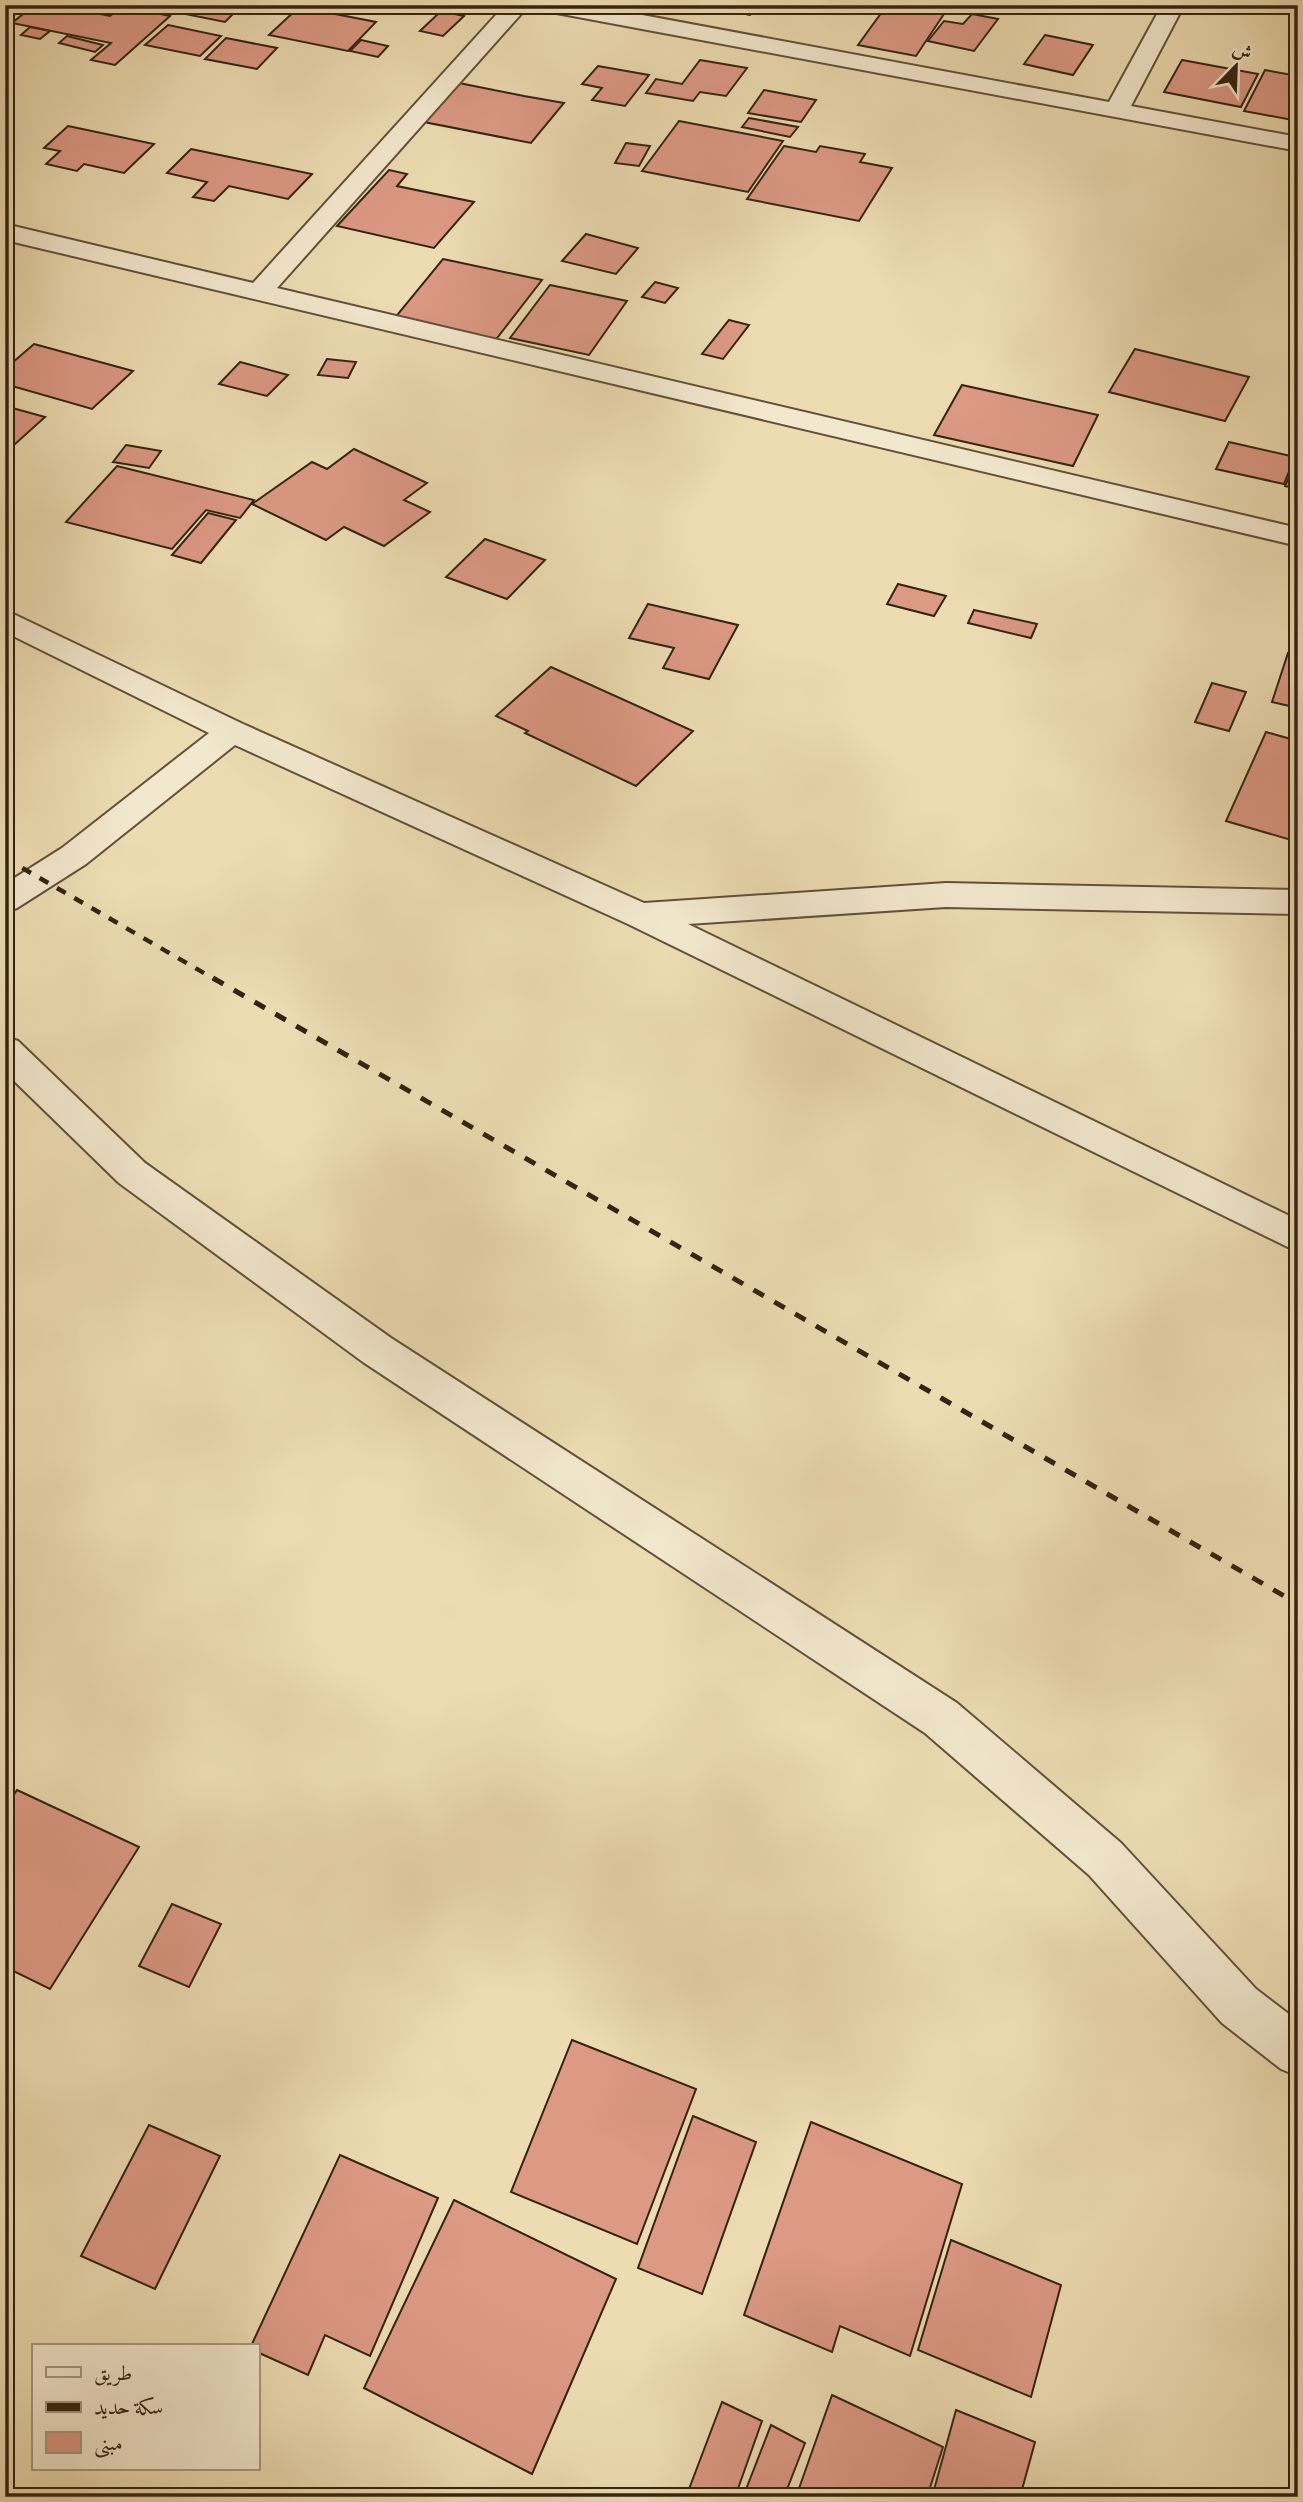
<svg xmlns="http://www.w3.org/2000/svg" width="1303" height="2502" viewBox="0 0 1303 2502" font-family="Vollkorn,Amiri,serif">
<rect width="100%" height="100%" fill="#eddcb2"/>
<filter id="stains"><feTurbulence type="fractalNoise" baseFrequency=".00286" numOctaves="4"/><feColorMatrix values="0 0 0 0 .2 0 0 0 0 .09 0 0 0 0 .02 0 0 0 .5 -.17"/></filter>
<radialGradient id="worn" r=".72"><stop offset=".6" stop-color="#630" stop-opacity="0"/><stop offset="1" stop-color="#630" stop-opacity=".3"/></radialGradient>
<g fill="#dc9984" stroke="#342311" stroke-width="2">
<polygon points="5,5 26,5 5,23"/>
<polygon points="34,5 55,5 110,16 122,6 170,16 115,65 91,60 111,43 12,23"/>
<polygon points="189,5 242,5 225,22 180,13"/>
<polygon points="696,5 758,5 750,15"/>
<polygon points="887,5 915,5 946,11 916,56 858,45"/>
<polygon points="299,7 376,22 348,51 269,35"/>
<polygon points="441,11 464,16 443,36 420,31"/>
<polygon points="972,14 998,19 974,51 928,41 944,21 963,24"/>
<polygon points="168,25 221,36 200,56 145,45"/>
<polygon points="30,27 50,31 40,39 21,35"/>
<polygon points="1045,35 1093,45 1073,75 1024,64"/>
<polygon points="67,36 103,45 95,52 59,43"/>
<polygon points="226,38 277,48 257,69 205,59"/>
<polygon points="361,40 388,46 378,57 350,51"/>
<polygon points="700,60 747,68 726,96 700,92 693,101 646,93 656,79 682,84"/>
<polygon points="1182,60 1258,74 1241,107 1164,92"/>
<polygon points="598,66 649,75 625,106 592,100 602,88 582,84"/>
<polygon points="1265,70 1298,76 1298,121 1244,111"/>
<polygon points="459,83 524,96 564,103 531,143 424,122"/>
<polygon points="764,90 816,100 801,122 748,113"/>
<polygon points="749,118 798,127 790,137 742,127"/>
<polygon points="679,121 783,141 748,192 642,171"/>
<polygon points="68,126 154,144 124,173 84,164 77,171 46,164 60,151 44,148"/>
<polygon points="626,143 650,146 639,166 615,163"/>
<polygon points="784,146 816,152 820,146 865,154 860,162 892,168 859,221 747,199"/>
<polygon points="191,149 312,174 288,199 229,186 214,201 193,197 207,182 167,173"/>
<polygon points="389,170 407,174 397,186 474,202 434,248 337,226"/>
<polygon points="586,234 638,248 616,274 562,261"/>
<polygon points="443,259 542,280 494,342 393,320"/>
<polygon points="655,282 678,288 665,303 642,297"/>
<polygon points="550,285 627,301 589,355 510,338"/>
<polygon points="729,320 749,325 723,359 702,354"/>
<polygon points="34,344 133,371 92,409 5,384 5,369"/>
<polygon points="1135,349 1249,377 1225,421 1109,392"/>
<polygon points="327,359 356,362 348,378 318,375"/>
<polygon points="240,362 288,375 267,396 219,384"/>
<polygon points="962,385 1098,415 1073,466 934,435"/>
<polygon points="5,406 45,417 14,445 5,443"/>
<polygon points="1229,442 1295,457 1284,484 1216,469"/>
<polygon points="126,445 161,451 149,468 113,462"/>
<polygon points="354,449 427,483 404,500 430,512 384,546 344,527 326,540 252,504 312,462 327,469"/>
<polygon points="1298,457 1298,489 1285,486"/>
<polygon points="117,466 254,500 240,518 206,510 172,549 66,522"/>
<polygon points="208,513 236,520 201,563 172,555"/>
<polygon points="485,539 545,560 507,599 446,577"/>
<polygon points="898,584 946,596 934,616 887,604"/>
<polygon points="648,604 738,625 709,679 663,668 674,648 629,638"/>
<polygon points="974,610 1037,624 1031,638 968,623"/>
<polygon points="1298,637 1298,708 1272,702 1288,653 1292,654"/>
<polygon points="551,667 693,731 636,786 525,733 528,731 496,716"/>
<polygon points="1212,683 1246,692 1229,731 1195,722"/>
<polygon points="1266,732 1298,741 1298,842 1226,821"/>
<polygon points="17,1790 139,1847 50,1989 5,1967 5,1808"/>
<polygon points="172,1904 221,1924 189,1987 139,1966"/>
<polygon points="572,2040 696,2089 637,2244 511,2192"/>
<polygon points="693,2116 756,2142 702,2294 638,2268"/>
<polygon points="811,2122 962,2184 910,2356 840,2326 832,2352 744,2315"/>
<polygon points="149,2125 220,2156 155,2289 81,2256"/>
<polygon points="340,2155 438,2198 370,2356 325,2335 308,2375 257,2352 257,2346 251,2346"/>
<polygon points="454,2200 616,2279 532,2474 364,2388"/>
<polygon points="951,2240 1061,2285 1031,2397 918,2350"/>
<polygon points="832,2395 943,2447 927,2497 796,2497"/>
<polygon points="722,2402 762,2421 735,2497 686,2497"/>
<polygon points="956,2410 1035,2442 1020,2497 932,2497"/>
<polygon points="771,2425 805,2443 784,2497 753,2497 745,2492"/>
</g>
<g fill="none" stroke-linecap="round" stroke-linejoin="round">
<defs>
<g id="minor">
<polygon points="505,5 529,5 277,288 1298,528 1298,546 5,240 5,224 253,283"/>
<polygon points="540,5 589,5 1109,102 1162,5 1184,5 1131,106 1298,137 1298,151 551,12 543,10"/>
<polygon points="5,610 243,724 644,903 946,883 1298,890 1298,914 946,907 688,924 1298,1220 1298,1252 628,924 235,745 86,864 17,908 5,912 5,884 62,848 209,733 5,632"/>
<polygon points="5,1037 18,1041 145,1163 391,1338 957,1703 1121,1843 1256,1989 1298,2021 1298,2076 1281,2069 1222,2023 1089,1875 925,1733 363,1362 119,1183 5,1072"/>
</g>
</defs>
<use href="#minor" stroke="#625139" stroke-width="4"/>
<use href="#minor" fill="#f3e8cd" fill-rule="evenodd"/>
<polyline stroke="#342311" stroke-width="4.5" stroke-dasharray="10 10" stroke-linecap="butt" points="5,858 216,980"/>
<polyline stroke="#342311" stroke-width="5" stroke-dasharray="12 12" stroke-linecap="butt" points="213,978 1298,1604"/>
</g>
<rect width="1303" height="2502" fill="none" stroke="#eddcb2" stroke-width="28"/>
<rect x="7" y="7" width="1289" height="2488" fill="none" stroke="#342311" stroke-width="3.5"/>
<rect x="14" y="14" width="1275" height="2474" fill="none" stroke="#342311" stroke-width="2"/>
<rect x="32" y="2344" width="228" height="126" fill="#f3e8cd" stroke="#a79982" stroke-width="2"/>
<rect x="46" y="2367" width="35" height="10" fill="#f3e8cd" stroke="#a79982" stroke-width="2"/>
<text x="94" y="2380" font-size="21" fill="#342311">طريق</text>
<rect x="46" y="2402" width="35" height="10" fill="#342311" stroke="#a79982" stroke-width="2"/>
<text x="94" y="2414" font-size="21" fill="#342311">سكة حديد</text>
<rect x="46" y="2432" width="35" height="21" fill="#dc9984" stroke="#a79982" stroke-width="2"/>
<text x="94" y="2450" font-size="21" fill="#342311">مبنى</text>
<g transform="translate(1236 66) rotate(23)" stroke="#f3e8cd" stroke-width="5" paint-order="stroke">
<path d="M0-5L12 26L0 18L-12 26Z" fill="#342311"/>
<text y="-10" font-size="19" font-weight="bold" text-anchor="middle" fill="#342311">ش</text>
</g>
<rect width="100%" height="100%" filter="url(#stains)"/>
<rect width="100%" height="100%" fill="url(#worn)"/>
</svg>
